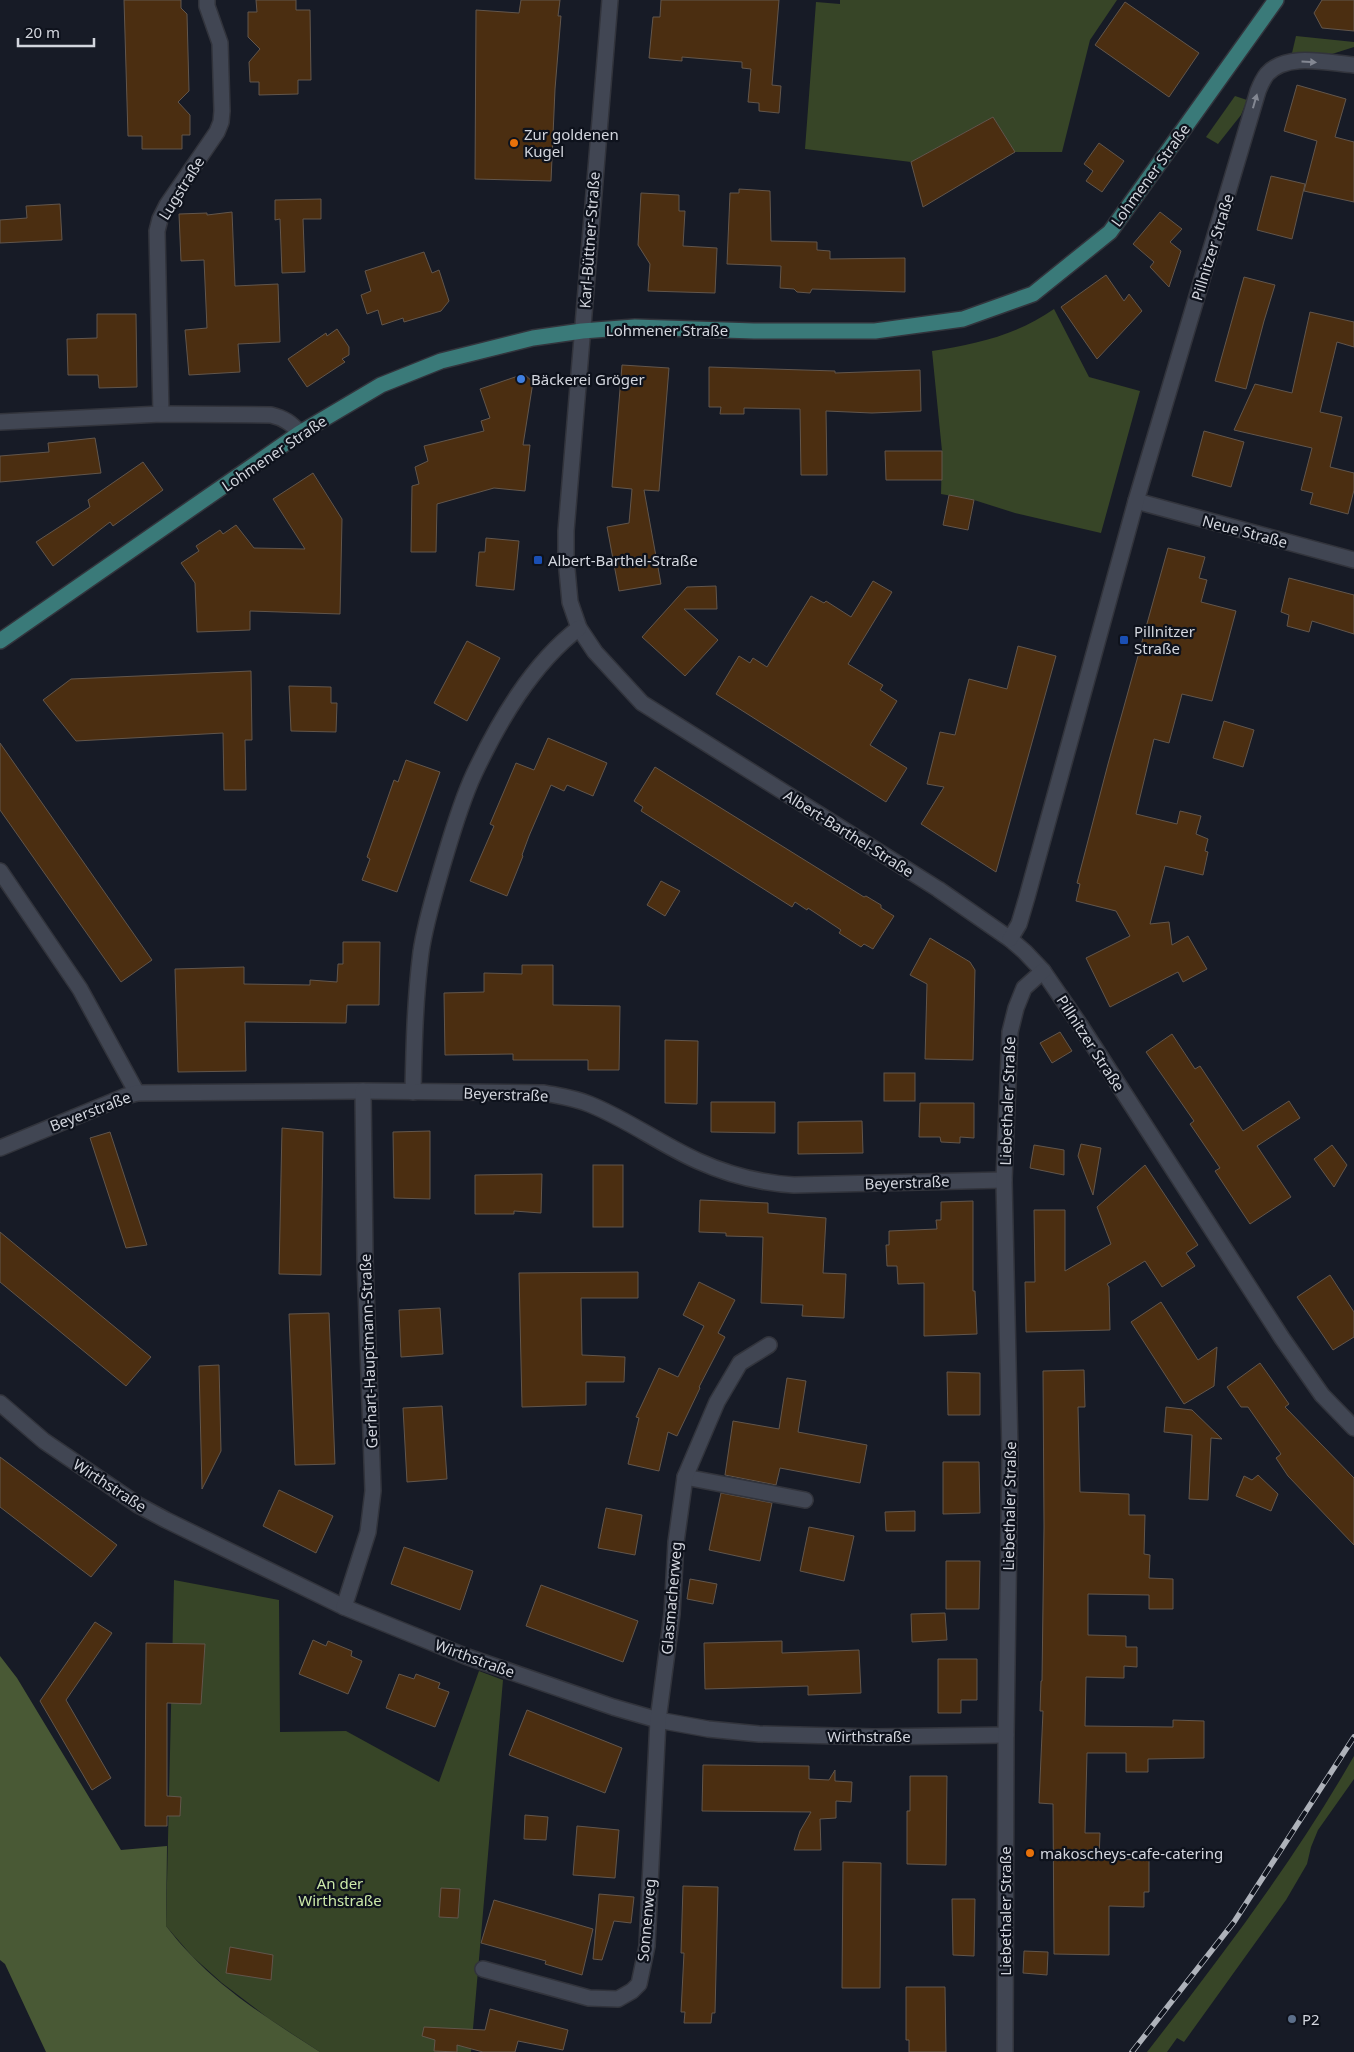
<svg xmlns="http://www.w3.org/2000/svg" width="1354" height="2052" viewBox="0 0 1354 2052" font-family="'Noto Sans',sans-serif">
<rect width="100%" height="100%" fill="#171b26"/>
<g fill="#374527">
<polygon points="840,0 1117,0 1090,40 1062,152 1015,152 993,117 911,162 805,149 816,2 840,4"/>
<polygon points="1296,36 1354,42 1354,47 1332,54 1292,53"/>
<polygon points="1235,96 1247,100 1241,115 1218,144 1206,137"/>
<path d="M1054 309 1089 377 1140 391 1101 533 1015 513 974 500 941 494 942 451 932 351C976 344 1017 335 1054 309Z"/>
<polygon points="174,1580 279,1600 280,1732 346,1731 439,1782 479,1671 503,1680 471,2052 320,2052 268,2018 222,1983 192,1956 166,1926"/>
<path d="M1354 1756V1779L1318 1830 1311 1847 1307 1864 1286 1900 1184 2042 1177 2038 1167 2052H1147C1221 1957 1294 1861 1354 1756Z"/>
</g>
<path fill="#495935" d="M0 1656 17 1678 121 1850 167 1846 166 1926C174 1936 182 1946 191 1955 228 1994 275 2023 320 2052H46L5 1964 0 1960Z"/>
<g fill="#4b2e11" stroke="#62564c">
<polygon points="124,0 181,0 181,8 187,14 189,91 178,102 190,115 190,135 182,135 182,149 142,149 142,136 128,136"/>
<polygon points="256,0 296,0 296,10 310,10 311,80 298,80 298,94 259,95 259,82 250,82 249,62 260,49 248,37 248,12 257,12"/>
<polygon points="521,0 560,0 558,16 561,16 555,89 551,181 475,179 476,10 519,13"/>
<polygon points="661,0 779,0 772,85 781,86 779,113 759,111 759,103 748,102 751,69 742,68 742,62 682,57 682,61 649,58 653,17 660,17"/>
<polygon points="1322,0 1354,0 1354,31 1322,28 1314,13"/>
<polygon points="1125,2 1199,53 1169,97 1095,45"/>
<polygon points="1297,85 1346,99 1335,137 1354,142 1354,202 1304,191 1317,141 1284,131"/>
<polygon points="993,117 1015,152 923,207 911,162"/>
<polygon points="1099,143 1124,161 1102,192 1086,181 1093,171 1084,164"/>
<polygon points="1271,176 1305,184 1292,239 1257,230"/>
<polygon points="739,189 770,191 771,241 817,242 817,250 830,251 830,259 905,258 905,292 812,289 810,293 797,292 794,289 780,288 781,266 727,264 730,193 739,193"/>
<polygon points="641,193 679,195 679,211 685,211 683,246 717,248 715,293 648,291 650,264 638,245"/>
<polygon points="321,199 321,219 303,219 305,272 282,273 280,219 275,220 275,200"/>
<polygon points="60,204 62,240 0,243 0,220 27,218 26,206"/>
<polygon points="232,212 235,286 278,284 280,342 238,344 240,372 189,375 185,330 207,328 204,260 181,261 179,214 207,213 207,215"/>
<polygon points="1160,212 1182,229 1170,242 1181,251 1169,287 1150,267 1154,262 1133,244"/>
<polygon points="424,252 432,273 439,270 449,301 441,311 404,322 403,318 382,325 378,310 367,314 361,295 371,291 365,271"/>
<polygon points="1106,275 1124,301 1129,294 1142,311 1097,359 1061,307"/>
<polygon points="1244,277 1275,285 1264,321 1246,389 1215,381"/>
<polygon points="1310,312 1354,322 1354,347 1337,342 1320,412 1342,417 1330,467 1354,473 1354,490 1348,514 1310,504 1313,493 1301,490 1312,448 1234,430 1255,384 1292,393"/>
<polygon points="97,314 136,314 137,387 99,388 98,375 68,375 67,339 97,338"/>
<polygon points="337,329 349,347 349,355 342,359 345,362 307,387 288,359 326,333 327,336"/>
<polygon points="622,365 669,368 659,491 644,490 661,584 619,591 607,527 629,523 632,489 612,487"/>
<polygon points="709,367 835,371 835,373 920,370 921,411 872,413 826,411 827,475 801,475 800,409 744,408 744,414 720,414 721,407 709,407"/>
<polygon points="524,374 533,382 523,445 530,445 525,491 494,488 437,504 436,552 411,552 412,486 419,484 415,467 428,461 424,446 484,431 481,421 490,418 480,389"/>
<polygon points="1204,431 1244,442 1231,487 1192,476"/>
<polygon points="95,438 101,473 0,482 0,456 49,452 48,443"/>
<polygon points="885,451 942,451 942,480 886,480"/>
<polygon points="143,462 163,490 113,526 110,522 53,566 36,542 90,507 88,500"/>
<polygon points="313,473 342,519 340,614 250,611 250,630 197,632 195,583 181,563 199,551 196,546 220,530 223,534 236,525 254,548 305,549 273,499"/>
<polygon points="949,495 974,500 968,530 943,525"/>
<polygon points="486,538 519,541 514,590 476,586 479,552 485,552"/>
<polygon points="1168,548 1205,557 1199,578 1207,580 1201,602 1236,611 1212,701 1182,694 1169,743 1154,739 1136,814 1177,824 1180,811 1201,816 1196,834 1208,839 1205,851 1208,852 1203,875 1165,866 1150,924 1169,922 1172,945 1188,936 1207,969 1183,982 1178,972 1110,1007 1086,958 1130,936 1116,911 1076,901 1080,884 1077,883 1108,764"/>
<polygon points="1289,578 1354,595 1354,634 1312,621 1309,632 1287,626 1289,615 1281,612"/>
<polygon points="873,581 892,592 848,664 883,685 880,690 897,701 870,745 907,768 886,802 716,694 739,656 750,663 753,658 767,667 811,596 824,603 826,601 851,617"/>
<polygon points="716,586 717,609 684,609 718,640 685,676 642,637 687,587"/>
<polygon points="467,641 500,658 467,721 434,703"/>
<polygon points="1018,646 1056,656 996,872 921,824 944,787 927,784 940,732 955,735 969,679 1007,689"/>
<polygon points="251,671 252,740 245,740 246,790 224,790 223,733 76,741 43,700 71,679"/>
<polygon points="289,686 331,687 331,703 337,703 336,732 291,731"/>
<polygon points="1224,721 1254,730 1243,767 1213,758"/>
<polygon points="548,738 607,763 593,796 567,785 564,791 551,785 529,836 522,855 523,856 507,896 470,881 494,826 490,824 516,763 534,770"/>
<polygon points="0,743 152,960 121,982 0,810"/>
<polygon points="406,760 440,772 397,892 362,880 370,859 367,857 394,780 398,782"/>
<polygon points="655,767 864,897 866,896 881,905 881,908 894,916 873,949 864,944 861,947 839,933 841,930 808,908 807,910 795,902 792,907 641,811 643,807 634,801"/>
<polygon points="661,881 680,891 665,916 647,905"/>
<polygon points="930,938 970,962 975,970 973,1060 925,1059 927,984 910,975"/>
<polygon points="343,942 380,942 379,1005 347,1005 346,1023 245,1022 246,1071 178,1072 175,969 244,967 244,984 310,985 310,980 337,982 338,964 343,964"/>
<polygon points="522,965 553,965 553,1005 620,1006 619,1070 588,1070 588,1060 513,1060 513,1054 445,1055 444,993 484,992 484,973 522,974"/>
<polygon points="1060,1032 1072,1051 1052,1063 1040,1043"/>
<polygon points="1172,1034 1195,1069 1200,1066 1243,1131 1289,1101 1300,1118 1257,1146 1291,1197 1250,1224 1215,1171 1220,1168 1190,1124 1194,1121 1146,1052"/>
<polygon points="665,1040 698,1041 697,1104 665,1103"/>
<rect x="884" y="1073" width="31" height="28"/>
<polygon points="711,1102 775,1102 775,1133 711,1132"/>
<polygon points="920,1103 974,1103 974,1138 960,1137 960,1143 941,1142 940,1137 919,1137"/>
<polygon points="862,1121 863,1153 798,1154 798,1122"/>
<polygon points="282,1128 323,1132 321,1275 279,1274"/>
<polygon points="430,1131 430,1199 394,1198 393,1132"/>
<polygon points="110,1132 147,1245 126,1248 90,1138"/>
<polygon points="1081,1144 1101,1148 1093,1195 1078,1156"/>
<polygon points="1034,1145 1064,1150 1064,1175 1030,1168"/>
<polygon points="1332,1145 1347,1165 1334,1187 1314,1159"/>
<rect x="593" y="1165" width="30" height="62"/>
<polygon points="1145,1165 1198,1245 1186,1253 1195,1266 1162,1287 1145,1261 1107,1284 1109,1287 1110,1330 1026,1332 1025,1282 1035,1282 1034,1210 1065,1210 1065,1271 1111,1244 1097,1207"/>
<polygon points="542,1174 541,1213 514,1211 514,1214 475,1214 475,1175"/>
<polygon points="700,1200 768,1203 768,1213 826,1218 823,1273 846,1274 844,1318 802,1316 803,1305 761,1303 763,1237 726,1236 726,1233 699,1232"/>
<polygon points="973,1201 973,1291 975,1291 977,1334 924,1336 924,1283 898,1284 897,1266 887,1266 886,1245 889,1245 889,1231 937,1229 936,1220 941,1220 941,1202"/>
<polygon points="0,1232 151,1357 126,1386 0,1282"/>
<polygon points="638,1272 638,1298 581,1298 582,1355 625,1357 624,1382 586,1382 586,1405 522,1407 519,1273"/>
<polygon points="1330,1275 1354,1312 1354,1337 1333,1350 1297,1297"/>
<polygon points="699,1282 735,1300 718,1333 725,1337 699,1387 700,1388 677,1436 668,1432 659,1471 628,1464 639,1418 636,1417 659,1368 678,1377 704,1326 683,1315"/>
<polygon points="1161,1302 1198,1360 1217,1347 1214,1386 1184,1404 1131,1322"/>
<polygon points="440,1308 443,1354 401,1357 399,1310"/>
<polygon points="329,1313 335,1464 295,1465 289,1314"/>
<polygon points="1260,1363 1289,1404 1285,1407 1354,1478 1354,1545 1288,1476 1276,1458 1281,1454 1248,1407 1241,1407 1227,1387"/>
<polygon points="219,1365 221,1451 202,1489 199,1366"/>
<polygon points="1084,1370 1085,1407 1078,1407 1080,1492 1129,1494 1129,1515 1145,1515 1144,1554 1150,1555 1149,1578 1173,1579 1173,1609 1149,1609 1149,1595 1088,1594 1088,1635 1126,1636 1126,1647 1137,1647 1137,1667 1124,1666 1124,1678 1086,1677 1085,1726 1173,1727 1173,1720 1204,1721 1204,1758 1148,1759 1148,1772 1126,1772 1126,1753 1087,1753 1085,1833 1100,1833 1099,1859 1149,1860 1149,1892 1144,1892 1144,1907 1109,1906 1109,1955 1054,1954 1053,1804 1039,1803 1043,1711 1040,1711 1041,1681 1042,1681 1044,1527 1043,1371"/>
<polygon points="947,1372 980,1373 980,1415 948,1415"/>
<polygon points="787,1378 806,1381 798,1432 867,1445 860,1483 780,1468 776,1485 725,1475 733,1421 779,1429"/>
<polygon points="442,1406 447,1479 407,1482 403,1408"/>
<polygon points="1166,1407 1192,1410 1222,1439 1211,1438 1208,1500 1189,1499 1192,1435 1164,1432"/>
<polygon points="0,1457 117,1545 91,1577 0,1507"/>
<polygon points="943,1462 979,1462 980,1513 943,1514"/>
<polygon points="1258,1475 1278,1494 1271,1511 1236,1496 1244,1476 1252,1480"/>
<polygon points="279,1490 333,1516 316,1553 263,1526"/>
<polygon points="721,1493 772,1503 760,1561 709,1550"/>
<polygon points="606,1508 642,1515 635,1555 598,1548"/>
<polygon points="915,1511 915,1531 886,1531 885,1512"/>
<polygon points="809,1527 854,1536 844,1581 800,1571"/>
<polygon points="404,1547 473,1571 460,1610 391,1584"/>
<polygon points="946,1561 980,1561 979,1609 946,1609"/>
<polygon points="690,1579 717,1584 713,1604 687,1599"/>
<polygon points="541,1585 638,1621 623,1662 526,1626"/>
<polygon points="945,1613 947,1640 912,1642 911,1614"/>
<polygon points="95,1622 112,1633 66,1700 111,1778 92,1790 40,1701"/>
<polygon points="313,1640 326,1646 328,1641 352,1651 351,1656 362,1661 348,1694 299,1674"/>
<polygon points="782,1641 782,1653 859,1650 861,1693 808,1695 808,1686 705,1689 704,1643"/>
<polygon points="146,1643 205,1644 201,1704 167,1703 167,1796 181,1797 180,1816 167,1816 167,1826 145,1826"/>
<polygon points="938,1659 977,1659 977,1700 961,1700 961,1713 938,1713"/>
<polygon points="399,1674 414,1679 416,1674 440,1683 438,1688 449,1692 435,1727 386,1708"/>
<polygon points="527,1710 622,1748 605,1793 509,1755"/>
<polygon points="703,1765 809,1766 809,1779 829,1780 835,1770 835,1781 852,1782 851,1802 836,1801 836,1818 820,1819 821,1850 794,1850 800,1831 811,1812 702,1811"/>
<polygon points="910,1776 947,1776 946,1865 907,1864 907,1811 910,1811"/>
<polygon points="525,1815 548,1817 546,1840 524,1839"/>
<polygon points="577,1826 619,1830 615,1878 573,1875"/>
<polygon points="843,1862 881,1863 880,1988 842,1988"/>
<polygon points="683,1886 718,1887 715,2013 712,2013 711,2023 684,2023 685,2012 681,2012 684,1953 681,1953"/>
<polygon points="441,1888 460,1889 458,1918 439,1917"/>
<polygon points="599,1894 634,1897 631,1923 614,1921 602,1960 593,1959"/>
<polygon points="952,1899 975,1899 974,1956 953,1955"/>
<polygon points="494,1900 593,1929 582,1975 545,1964 546,1961 481,1943"/>
<polygon points="230,1947 273,1955 271,1980 226,1973"/>
<polygon points="1024,1951 1048,1952 1047,1975 1023,1973"/>
<polygon points="906,1987 945,1987 946,2052 909,2052 909,2040 906,2040"/>
<polygon points="490,2009 568,2030 563,2050 518,2041 515,2052 483,2052 457,2045 457,2052 434,2051 435,2040 422,2036 424,2027 485,2030"/>
</g>
<g fill="none" stroke-linecap="round" stroke-linejoin="round">
<defs>
<g id="minor">
<polyline points="610,0 566,531 566,559 570,602 579,628 595,652 642,703 938,889 1010,939 1025,952 1043,971 1080,1025 1282,1338 1322,1395 1354,1428"/>
<polyline points="161,414 157,231 160,219 167,205 217,132 221,122 222,111 220,43 207,6 207,0"/>
<path d="M0 422 161 414 271 415C284 418 291 423 300 433"/>
<polyline points="1136,501 1354,560"/>
<polyline points="0,871 80,989 137,1093"/>
<path d="M1010 939 1019 924 1027 897 1136 501 1258 91C1260 86 1263 79 1267 74 1287 52 1328 63 1354 65"/>
<path d="M413 1092C414 1045 415 999 421 952 425 924 434 895 442 867 451 837 460 804 474 774 499 721 532 664 579 628"/>
<path d="M0 1148 126 1096 137 1093 363 1091 544 1093C559 1096 574 1098 589 1104 627 1119 660 1144 698 1161 729 1175 760 1183 794 1185L1004 1180"/>
<polyline points="0,1403 44,1441 138,1505 166,1520 344,1607 465,1656 613,1707 658,1720 708,1729 759,1734 874,1737 1006,1735"/>
<polyline points="685,1477 805,1500"/>
<polyline points="344,1607 368,1532 373,1491 365,1259 363,1091"/>
<polyline points="483,1969 589,1998 618,1999 632,1991 639,1984 647,1946 658,1720 672,1614 676,1542 685,1477 717,1402 740,1363 769,1345"/>
<polyline points="1005,2052 1006,1735 1010,1453 1004,1180 1010,1032 1016,1008 1024,988 1043,971"/>
</g>
<polyline id="major" points="0,641 300,433 381,385 441,361 533,338 582,331 635,327 754,331 875,331 963,319 1033,294 1110,232 1276,0"/>
</defs>
<use href="#minor" stroke="#32343c" stroke-width="18"/>
<use href="#major" stroke="#32343c" stroke-width="18"/>
<use href="#minor" stroke="#414653" stroke-width="15"/>
<use href="#major" stroke="#3a7a79" stroke-width="15"/>
<defs>
<polyline id="rail" points="1132,2052 1234,1922 1354,1737"/>
</defs>
<use href="#rail" stroke="#aeb2ba" stroke-width="5.5"/>
<use href="#rail" stroke="#0e121c" stroke-width="4" stroke-dasharray="11" stroke-linecap="butt"/>
</g>
<defs><path id="oneway-solid" d="M-6-.8H1V-3.2L6.5 0L1 3.2V.8H-6Z" transform="scale(1.25)"/></defs>
<g fill="#838792">
<use href="#oneway-solid" transform="translate(1309 62) rotate(4)"/>
<use href="#oneway-solid" transform="translate(1255 101) rotate(-74)"/>
</g>
<g fill="#e8710a" stroke="#0e121c" stroke-width="2">
<circle cx="514" cy="143" r="5"/>
<circle cx="1030" cy="1853" r="5"/>
</g>
<circle fill="#3f7fe0" stroke="#0e121c" stroke-width="2" cx="521" cy="379" r="5"/>
<g fill="#1a4fb4" stroke="#0e121c" stroke-width="2">
<rect x="533" y="555" width="10" height="10" rx="2.5"/>
<rect x="1119" y="635" width="10" height="10" rx="2.5"/>
</g>
<circle fill="#5c6f8a" stroke="#0e121c" stroke-width="2" cx="1292" cy="2019" r="5"/>
<g text-anchor="middle" dominant-baseline="central" stroke-width="4.5" stroke-linejoin="round" paint-order="stroke">
<g font-size="15" fill="#d3d6de" stroke="#0e121c" text-anchor="start">
<text x="524" y="134">Zur goldenen<tspan x="524" dy="17">Kugel</tspan></text>
<text x="531" y="379">Bäckerei Gröger</text>
<text x="548" y="560">Albert-Barthel-Straße</text>
<text x="1134" y="631">Pillnitzer<tspan x="1134" dy="17">Straße</tspan></text>
<text x="1040" y="1853">makoscheys-cafe-catering</text>
<text x="1302" y="2019">P2</text>
</g>
<g font-size="15" fill="#d3d6de" stroke="#0e121c">
<text transform="translate(1150 175) rotate(-54)">Lohmener Straße</text>
<text transform="translate(181 188) rotate(-58)">Lugstraße</text>
<text transform="translate(589 240) rotate(-86)">Karl-Büttner-Straße</text>
<text transform="translate(1212 247) rotate(-73)">Pillnitzer Straße</text>
<text x="667" y="330">Lohmener Straße</text>
<text transform="translate(274 453) rotate(-34)">Lohmener Straße</text>
<text transform="translate(1245 531) rotate(15)">Neue Straße</text>
<text transform="translate(849 833) rotate(32)">Albert-Barthel-Straße</text>
<text transform="translate(1091 1043) rotate(57)">Pillnitzer Straße</text>
<text transform="translate(506 1094) rotate(2)">Beyerstraße</text>
<text transform="translate(1007 1101) rotate(-88)">Liebethaler Straße</text>
<text transform="translate(90 1111) rotate(-21)">Beyerstraße</text>
<text transform="translate(907 1182) rotate(-2)">Beyerstraße</text>
<text transform="translate(368 1351) rotate(-92)">Gerhart-Hauptmann-Straße</text>
<text transform="translate(110 1485) rotate(33)">Wirthstraße</text>
<text transform="translate(1009 1506) rotate(-89)">Liebethaler Straße</text>
<text transform="translate(671 1598) rotate(-85)">Glasmacherweg</text>
<text transform="translate(475 1658) rotate(20)">Wirthstraße</text>
<text x="869" y="1736">Wirthstraße</text>
<text transform="translate(1005 1911) rotate(-90)">Liebethaler Straße</text>
<text transform="translate(646 1920) rotate(-85)">Sonnenweg</text>
</g>
<g font-size="15" fill="#cce9a9" stroke="#0e121c">
<text x="340" y="1883">An der<tspan x="340" dy="17">Wirthstraße</tspan></text>
</g>
</g>
<path d="M18 38v8h76v-8" fill="none" stroke="#d3d6de" stroke-width="2.5"/>
<text x="25" y="38" font-size="15" fill="#d3d6de" stroke="#0e121c" stroke-width="4" paint-order="stroke">20 m</text>
</svg>
